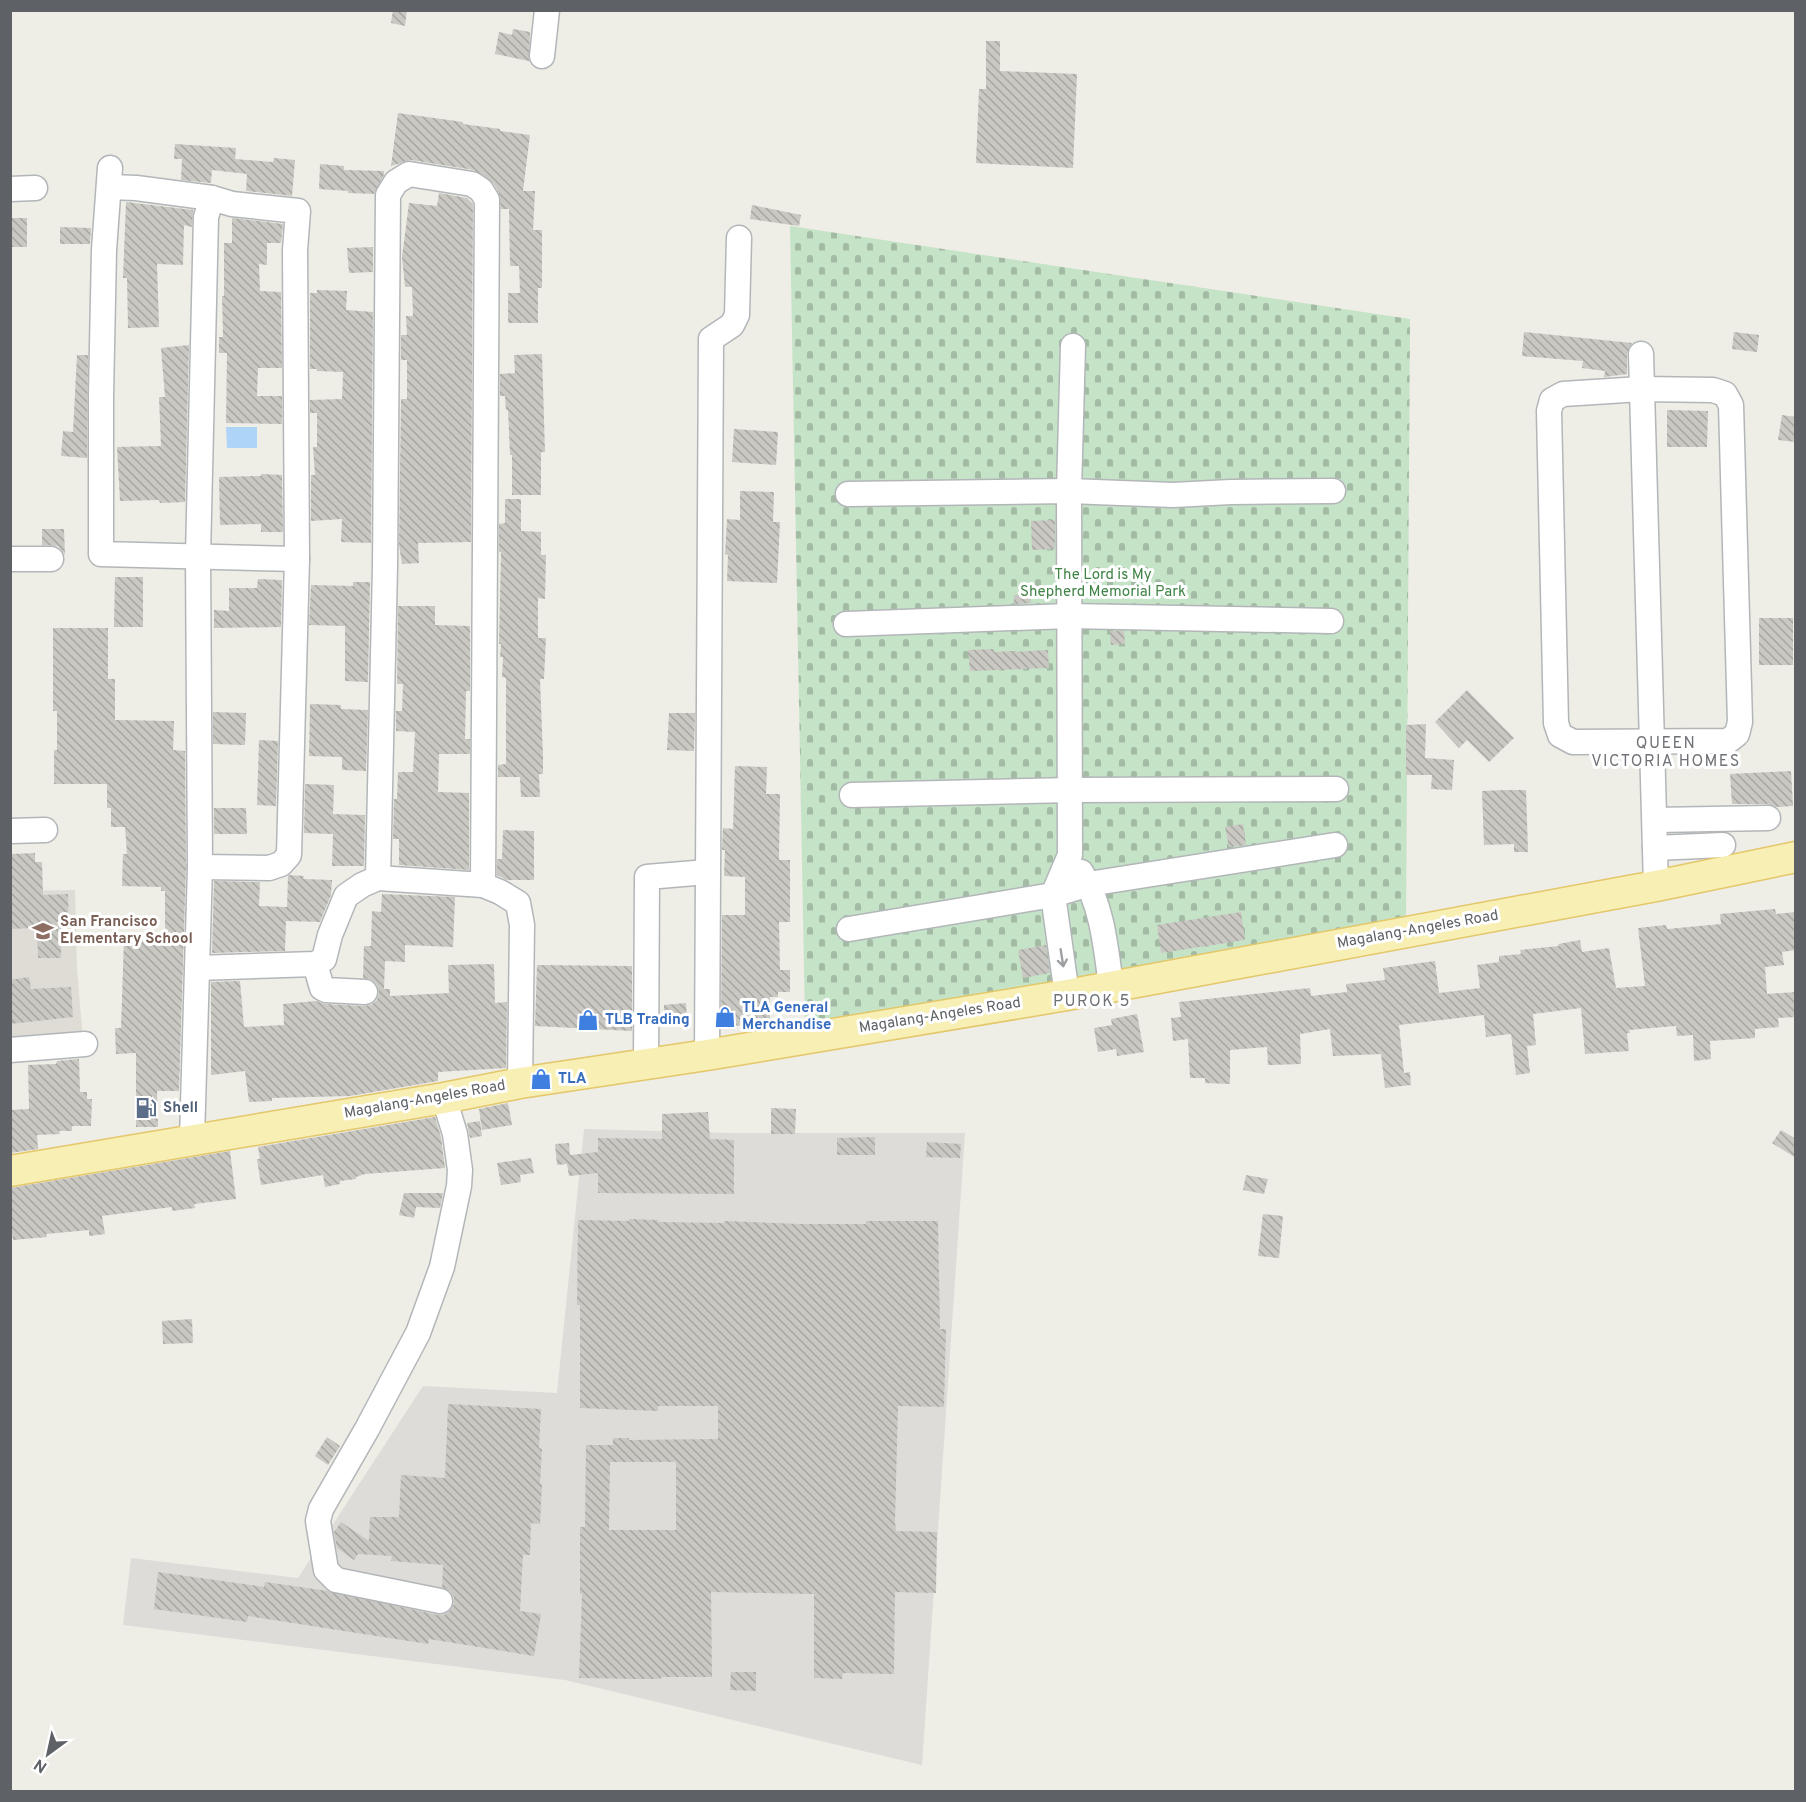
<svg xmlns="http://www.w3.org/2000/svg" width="1806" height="1802" viewBox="0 0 1806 1802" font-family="Overpass,sans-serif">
<defs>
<pattern id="cemetery-stones" width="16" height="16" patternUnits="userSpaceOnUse" patternTransform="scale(1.5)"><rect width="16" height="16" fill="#c5e3c7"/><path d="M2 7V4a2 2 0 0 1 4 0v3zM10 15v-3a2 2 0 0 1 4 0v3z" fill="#a3bba5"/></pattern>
<pattern id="building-back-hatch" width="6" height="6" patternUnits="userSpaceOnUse" patternTransform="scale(1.5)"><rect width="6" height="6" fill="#cac8c3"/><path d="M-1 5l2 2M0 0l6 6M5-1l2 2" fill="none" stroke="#a7a6a2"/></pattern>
</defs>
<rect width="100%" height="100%" fill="#eeede6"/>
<polygon fill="#dddcd8" points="584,1129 730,1133 965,1133 922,1765 565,1680 123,1625 131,1558 298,1578 423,1386 557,1393"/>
<polygon fill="#dedcd5" points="75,890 77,969 83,1041 11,1046 11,891"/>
<polygon fill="url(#cemetery-stones)" points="790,226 1410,319 1406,925 1120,981 805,1021"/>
<polygon fill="#aed4f7" points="226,427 257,427 257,448 227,448"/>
<g fill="url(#building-back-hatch)" fill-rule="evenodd">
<polygon points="393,10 407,10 405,26 391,23"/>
<polygon points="513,29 530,32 529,61 495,54 499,32 512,35"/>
<polygon points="986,41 1000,41 1000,71 1077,74 1073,168 976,163 979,89 986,89"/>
<polygon points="398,113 463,122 463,124 500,129 500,131 530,135 523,191 535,191 533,230 542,230 542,288 538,288 538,323 508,323 508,293 520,293 519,266 510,266 509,209 501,209 499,193 493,183 474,170 411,160 391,166"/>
<polygon points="175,144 236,148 235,159 273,162 274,158 295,160 292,196 246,191 247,174 212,170 211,183 181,180 182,159 174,159"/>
<polygon points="320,164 344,166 344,170 384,171 384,175 374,194 348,193 348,191 319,189"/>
<polygon points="439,193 467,198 473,204 471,542 418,543 419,563 402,564 399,545 401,399 407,399 407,360 401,360 401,335 407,335 406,316 413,316 412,287 405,287 402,257 409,203 437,206"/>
<polygon points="126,202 193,210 192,227 184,225 183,265 157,264 159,327 128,328 127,278 123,278"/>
<polygon points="752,205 801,215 799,226 750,219"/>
<rect x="10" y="218" width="17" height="29"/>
<polygon points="232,218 283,224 281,243 267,243 267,265 259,264 260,291 281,292 282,368 258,368 257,396 282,396 282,424 226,423 227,353 219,353 219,337 223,337 222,296 224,296 224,243 232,243"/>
<polygon points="60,227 91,228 90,244 60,244"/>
<polygon points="373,247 373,272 349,273 347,248"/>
<polygon points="317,290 347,291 346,310 373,312 371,543 341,542 342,519 311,521 311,475 315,475 313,447 317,447 317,413 310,413 310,400 342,399 343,372 317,371 317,369 310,369 310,293 317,293"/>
<polygon points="1524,332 1632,343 1627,354 1627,374 1604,377 1605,371 1582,368 1583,361 1522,356"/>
<polygon points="1734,332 1759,335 1757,352 1732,349"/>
<polygon points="189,345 185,502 160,503 159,500 120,501 117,447 161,446 159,397 165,397 161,348"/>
<polygon points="542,354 545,452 541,452 541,495 512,495 512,455 510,455 508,410 506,410 505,396 500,396 500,374 515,373 514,355"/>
<polygon points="77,355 88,355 87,458 61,456 63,431 73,432"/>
<polygon points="1667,410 1708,411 1707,447 1667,447"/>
<polygon points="1782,415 1796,417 1796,442 1778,440"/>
<polygon points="734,429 778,432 776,465 732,462"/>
<polygon points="261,474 282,475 283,532 261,532 261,524 220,525 219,477 261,476"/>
<polygon points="740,491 774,492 773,522 780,522 777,583 727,581 728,555 725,554 727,519 740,520"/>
<polygon points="505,499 521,499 521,531 541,532 541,555 546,555 545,599 538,598 538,638 546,638 544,679 540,679 543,756 543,774 539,774 540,797 521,797 520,777 498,777 498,765 506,764 506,678 502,677 503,657 500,657 501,644 499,644 501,552 499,552 499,524 505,523"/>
<polygon points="1055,520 1055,549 1032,550 1031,521"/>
<polygon points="42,529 64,529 65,555 58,546 42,545"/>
<polygon points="115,577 143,577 143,627 114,627"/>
<polygon points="258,579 282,580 281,627 214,628 214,610 229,611 229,588 257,588"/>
<polygon points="353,582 370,582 368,682 345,681 345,626 309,625 311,585 353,586"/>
<polygon points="1030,594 1031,603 1014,604 1014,595"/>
<polygon points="398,606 435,606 435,625 470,626 470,691 466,691 465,739 470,739 470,754 439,754 438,792 469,793 469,870 399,865 399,839 393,839 394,799 397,799 398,772 413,772 415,732 396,731 396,711 402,711 403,684 397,684"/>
<rect x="1759" y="618" width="34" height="47"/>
<polygon points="53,628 108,628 108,679 115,679 115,720 174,721 173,750 185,751 186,867 179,1091 157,1091 158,1127 136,1127 136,1053 116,1054 115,1028 121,1028 124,939 165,940 165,891 161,891 161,887 122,886 123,854 127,854 125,827 111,827 111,808 107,808 107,784 54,784 54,750 57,750 57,711 53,711"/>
<polygon points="1110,631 1124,631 1125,644 1111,645"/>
<polygon points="994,649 994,652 1012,651 1012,652 1048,650 1049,668 970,671 968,650"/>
<polygon points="1467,690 1514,738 1489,762 1467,740 1459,748 1435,722"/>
<polygon points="310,704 341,705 341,709 368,710 366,771 342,770 342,757 309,756"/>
<polygon points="213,712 246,713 245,745 213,744"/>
<polygon points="669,713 695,713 694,751 667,750"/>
<polygon points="1426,724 1425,758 1454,760 1452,790 1431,789 1432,775 1406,775 1406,725"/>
<polygon points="259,740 278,741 276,806 257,805"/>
<polygon points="735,766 767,767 766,794 780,794 779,860 790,860 790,922 779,922 780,970 790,970 790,992 778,992 778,997 770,997 770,1025 721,1026 722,915 745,915 745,877 724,876 725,850 722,850 723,828 733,829"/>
<polygon points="1791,771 1793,806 1776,807 1768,804 1732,804 1730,774"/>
<polygon points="305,784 334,785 333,814 365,815 364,866 332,866 333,834 304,833"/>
<polygon points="1505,790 1526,790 1528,852 1514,852 1514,844 1484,845 1482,791"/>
<polygon points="214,808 246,808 247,834 214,834"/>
<polygon points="1243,824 1246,845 1229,847 1225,827"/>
<polygon points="503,830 534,831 534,880 507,880 497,875 497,859 502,859"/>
<polygon points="35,853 35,862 42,862 43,895 68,894 69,928 61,928 61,958 38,958 37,928 10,929 10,854"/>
<polygon points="289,875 304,876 303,879 332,880 331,895 320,922 286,921 285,951 212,953 214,881 260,882 259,906 287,907 288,876"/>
<polygon points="382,894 455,897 453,947 405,945 405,962 385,961 384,989 390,989 390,996 449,993 448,965 494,964 495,1003 507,1002 506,1068 438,1072 438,1081 350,1096 272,1098 272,1101 249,1102 245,1071 211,1075 211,982 240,981 244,1027 284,1025 283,1004 316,1001 325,1004 364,1006 371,1005 377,1000 379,992 377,985 372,980 363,978 364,946 371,946 372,911 381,912"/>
<polygon points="1775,909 1776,914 1796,912 1796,950 1782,952 1784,965 1765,967 1767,994 1796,992 1796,1017 1778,1018 1779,1027 1755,1029 1755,1038 1710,1041 1711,1059 1694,1061 1693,1035 1677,1036 1676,1026 1629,1030 1630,1033 1627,1033 1629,1051 1585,1054 1581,1008 1533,1014 1536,1045 1527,1046 1530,1073 1516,1075 1511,1034 1486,1037 1484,1015 1399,1025 1404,1073 1410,1072 1411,1085 1385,1088 1381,1054 1333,1056 1330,1029 1300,1034 1301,1064 1268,1065 1267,1047 1230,1050 1230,1084 1205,1083 1205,1078 1190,1078 1188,1039 1173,1041 1171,1018 1181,1017 1179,1002 1310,988 1311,996 1347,992 1346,984 1385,980 1383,968 1435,961 1439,993 1480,988 1477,965 1499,962 1499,956 1521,954 1520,950 1559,946 1558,944 1580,940 1582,952 1609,948 1616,988 1645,986 1638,928 1666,925 1667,929 1721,924 1720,914"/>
<polygon points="1241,912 1245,940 1161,953 1157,925"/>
<polygon points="1046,945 1050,973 1023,978 1018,950"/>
<polygon points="537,965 632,966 632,1031 535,1026"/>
<polygon points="29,977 31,989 71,987 73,1017 10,1024 10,980"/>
<polygon points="686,1003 687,1021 664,1022 664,1005"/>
<polygon points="1137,1014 1144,1052 1117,1056 1116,1049 1098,1052 1094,1028 1112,1025 1111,1019"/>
<polygon points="79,1059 80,1092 87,1092 87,1099 92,1099 91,1126 72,1126 72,1131 59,1131 60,1134 37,1135 38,1149 10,1153 10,1110 29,1109 28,1065 56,1064 57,1061"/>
<polygon points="508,1103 512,1125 482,1130 479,1109"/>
<polygon points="771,1108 796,1109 795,1134 771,1134"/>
<polygon points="708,1112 710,1139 734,1140 734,1194 598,1193 598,1173 569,1176 567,1164 557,1165 555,1144 569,1143 570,1155 598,1152 598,1138 662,1139 662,1114"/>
<polygon points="435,1117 441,1137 445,1168 365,1174 356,1177 356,1179 340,1181 340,1184 325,1187 323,1175 261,1185 257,1159 260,1159 258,1147"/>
<polygon points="480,1121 482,1136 470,1138 467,1123"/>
<polygon points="1781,1130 1796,1139 1796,1158 1772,1143"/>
<polygon points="875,1137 875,1155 837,1155 837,1138"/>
<polygon points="927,1142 961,1144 960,1158 926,1157"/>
<polygon points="230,1151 236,1199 194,1204 195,1208 172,1211 172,1207 102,1216 105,1234 89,1236 89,1230 46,1234 47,1237 13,1240 10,1217 10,1188"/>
<polygon points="531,1158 534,1173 520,1175 521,1182 501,1185 497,1163"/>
<polygon points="1246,1175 1268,1179 1264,1194 1243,1190"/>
<polygon points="404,1193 443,1193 440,1208 416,1207 414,1218 399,1215"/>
<polygon points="1263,1214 1283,1216 1279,1258 1258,1256"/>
<path d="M629 1219 658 1220V1222L724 1223V1221L799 1224H866V1221H938L940 1329H946L944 1407 898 1406 895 1521 896 1531 937 1532 936 1593 895 1592 894 1674 843 1673 842 1679 814 1678V1594L711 1592 712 1677H661V1679H636L579 1678 582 1594H580V1527H585L586 1445H613V1438H629V1440L718 1439V1406H658V1411L580 1408V1305H577L578 1220 629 1221ZM610 1462H676V1530H609Z"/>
<polygon points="192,1319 193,1343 163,1344 162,1321"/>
<polygon points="448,1404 541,1409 539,1448 542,1449 540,1484 542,1484 540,1524 531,1523 530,1555 523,1555 520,1611 541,1614 534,1656 429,1639 428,1644 248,1616 247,1622 154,1609 158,1572 264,1587 265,1582 328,1591 437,1615 444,1615 450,1611 454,1604 454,1597 450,1591 442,1587 443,1565 391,1561 392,1556 358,1554 354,1560 337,1548 334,1532 341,1522 369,1541 370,1517 399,1517 401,1475 445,1478"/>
<polygon points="327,1437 340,1446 328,1465 315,1456"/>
<polygon points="731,1672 756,1672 756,1691 730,1690"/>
</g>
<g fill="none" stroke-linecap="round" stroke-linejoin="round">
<defs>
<g id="minor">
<polyline points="542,56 547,10"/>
<polyline points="110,168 104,250 101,395 101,554 297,559"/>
<polyline points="110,187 136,188 212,198 232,204 298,211 295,250 297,559 289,855 281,864 269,868 200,867"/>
<polyline points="10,189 35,188"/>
<polyline points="1641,354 1656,886"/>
<polygon points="1641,389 1713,390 1725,394 1731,405 1740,722 1737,734 1728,741 1573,742 1560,735 1556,723 1549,411 1552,400 1563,394"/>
<polyline points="848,494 1069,491 1173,495 1231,492 1333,491"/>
<polyline points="10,559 51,559"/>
<polyline points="846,624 1069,616 1331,621"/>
<polyline points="852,795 1071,790 1336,789"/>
<polyline points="1656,820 1768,818"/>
<polyline points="10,831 45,830"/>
<polyline points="1655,848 1723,845"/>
<path d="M1081 872C1102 904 1106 948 1111 986"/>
<polyline points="378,878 385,566 388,195 396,182 409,174 472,184 481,190 487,200 483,885"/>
<polyline points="849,929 1053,895 1089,884 1335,845"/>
<polyline points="315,964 322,988 326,990 365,992"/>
<polyline points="197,968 315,964 324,959 330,935 346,896 362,885 378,878 483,885 500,892 518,903 522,925 520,1083"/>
<polyline points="1067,995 1053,895 1070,855 1069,491 1073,346"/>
<polyline points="10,1050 85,1044"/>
<polyline points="707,1055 711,339 732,325 737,315 739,238"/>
<polyline points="646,1064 647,877 707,872"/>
<polyline points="192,1139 200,867 198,556 206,217 212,198"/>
<polyline points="440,1601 336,1580 326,1570 318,1521 321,1509 367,1429 418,1333 442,1267 459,1186 460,1170 455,1134 444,1098"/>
</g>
<polyline id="major" points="10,1171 444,1098 520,1083 707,1055 1067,995 1656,886 1796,857"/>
</defs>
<use href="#minor" stroke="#b3b6b9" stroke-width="27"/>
<use href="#major" stroke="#e4c76a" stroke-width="33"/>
<use href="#minor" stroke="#fff" stroke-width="24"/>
<use href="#major" stroke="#f7efb3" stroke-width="30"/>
</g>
<defs><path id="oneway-shaft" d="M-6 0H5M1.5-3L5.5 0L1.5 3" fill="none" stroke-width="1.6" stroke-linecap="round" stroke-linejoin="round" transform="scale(1.5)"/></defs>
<use stroke="#9ea0a3" href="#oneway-shaft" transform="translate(1062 958) rotate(81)"/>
<defs>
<symbol id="school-bare" viewBox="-9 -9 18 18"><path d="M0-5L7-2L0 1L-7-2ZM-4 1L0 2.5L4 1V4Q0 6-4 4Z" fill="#8d6e63" stroke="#fff" stroke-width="2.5" paint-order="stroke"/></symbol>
<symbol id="shop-bare" viewBox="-9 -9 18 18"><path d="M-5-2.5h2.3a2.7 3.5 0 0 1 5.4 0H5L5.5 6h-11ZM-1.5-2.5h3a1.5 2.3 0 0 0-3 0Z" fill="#3f7fe0" stroke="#fff" stroke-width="2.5" paint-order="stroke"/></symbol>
<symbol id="fuel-bare" viewBox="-9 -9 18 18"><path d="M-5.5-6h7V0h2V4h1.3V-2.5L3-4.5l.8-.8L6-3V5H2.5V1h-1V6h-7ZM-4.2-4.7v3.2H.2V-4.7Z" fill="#5c6f8a" stroke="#fff" stroke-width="2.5" paint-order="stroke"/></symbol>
</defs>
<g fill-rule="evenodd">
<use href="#school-bare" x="28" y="916" width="30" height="30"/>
<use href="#shop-bare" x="710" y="1002" width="30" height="30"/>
<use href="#shop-bare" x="573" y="1005" width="30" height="30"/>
<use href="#shop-bare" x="526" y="1064" width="30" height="30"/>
<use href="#fuel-bare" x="131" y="1093" width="30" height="30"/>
</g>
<g text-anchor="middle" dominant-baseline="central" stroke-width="6" stroke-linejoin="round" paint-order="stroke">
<g font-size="15" fill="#3f8345" stroke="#fff">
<text x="1103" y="575">The Lord is My<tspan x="1103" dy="17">Shepherd Memorial Park</tspan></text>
</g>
<g font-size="15" font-weight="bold" fill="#785e54" stroke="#fff" text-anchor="start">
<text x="60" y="922">San Francisco<tspan x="60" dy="17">Elementary School</tspan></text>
</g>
<g font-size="15" fill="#5e6165" stroke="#fff">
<text transform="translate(1418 930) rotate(-10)">Magalang-Angeles Road</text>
<text transform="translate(940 1016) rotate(-9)">Magalang-Angeles Road</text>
<text transform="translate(425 1100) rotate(-10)">Magalang-Angeles Road</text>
</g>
<g font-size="15" font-weight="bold" fill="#366cbe" stroke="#fff" text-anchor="start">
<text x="742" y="1008">TLA General<tspan x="742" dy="17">Merchandise</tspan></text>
<text x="605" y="1020">TLB Trading</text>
<text x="558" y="1079">TLA</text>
</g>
<g font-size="15" font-weight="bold" fill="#4e5e75" stroke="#fff" text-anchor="start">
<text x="163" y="1108">Shell</text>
</g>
<g font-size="16" letter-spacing="1.5" fill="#6f7277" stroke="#fff">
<text x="1666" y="744">QUEEN<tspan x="1666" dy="18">VICTORIA HOMES</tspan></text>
<text x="1092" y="1002">PUROK 5</text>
</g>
</g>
<rect width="1806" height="1802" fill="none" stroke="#5e6165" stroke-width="24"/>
<g transform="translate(48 1754) rotate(213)" stroke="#ffffff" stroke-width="4.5" paint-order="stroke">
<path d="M0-4.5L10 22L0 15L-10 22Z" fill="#5e6165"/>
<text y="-9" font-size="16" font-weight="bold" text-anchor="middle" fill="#5e6165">N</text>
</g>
</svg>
